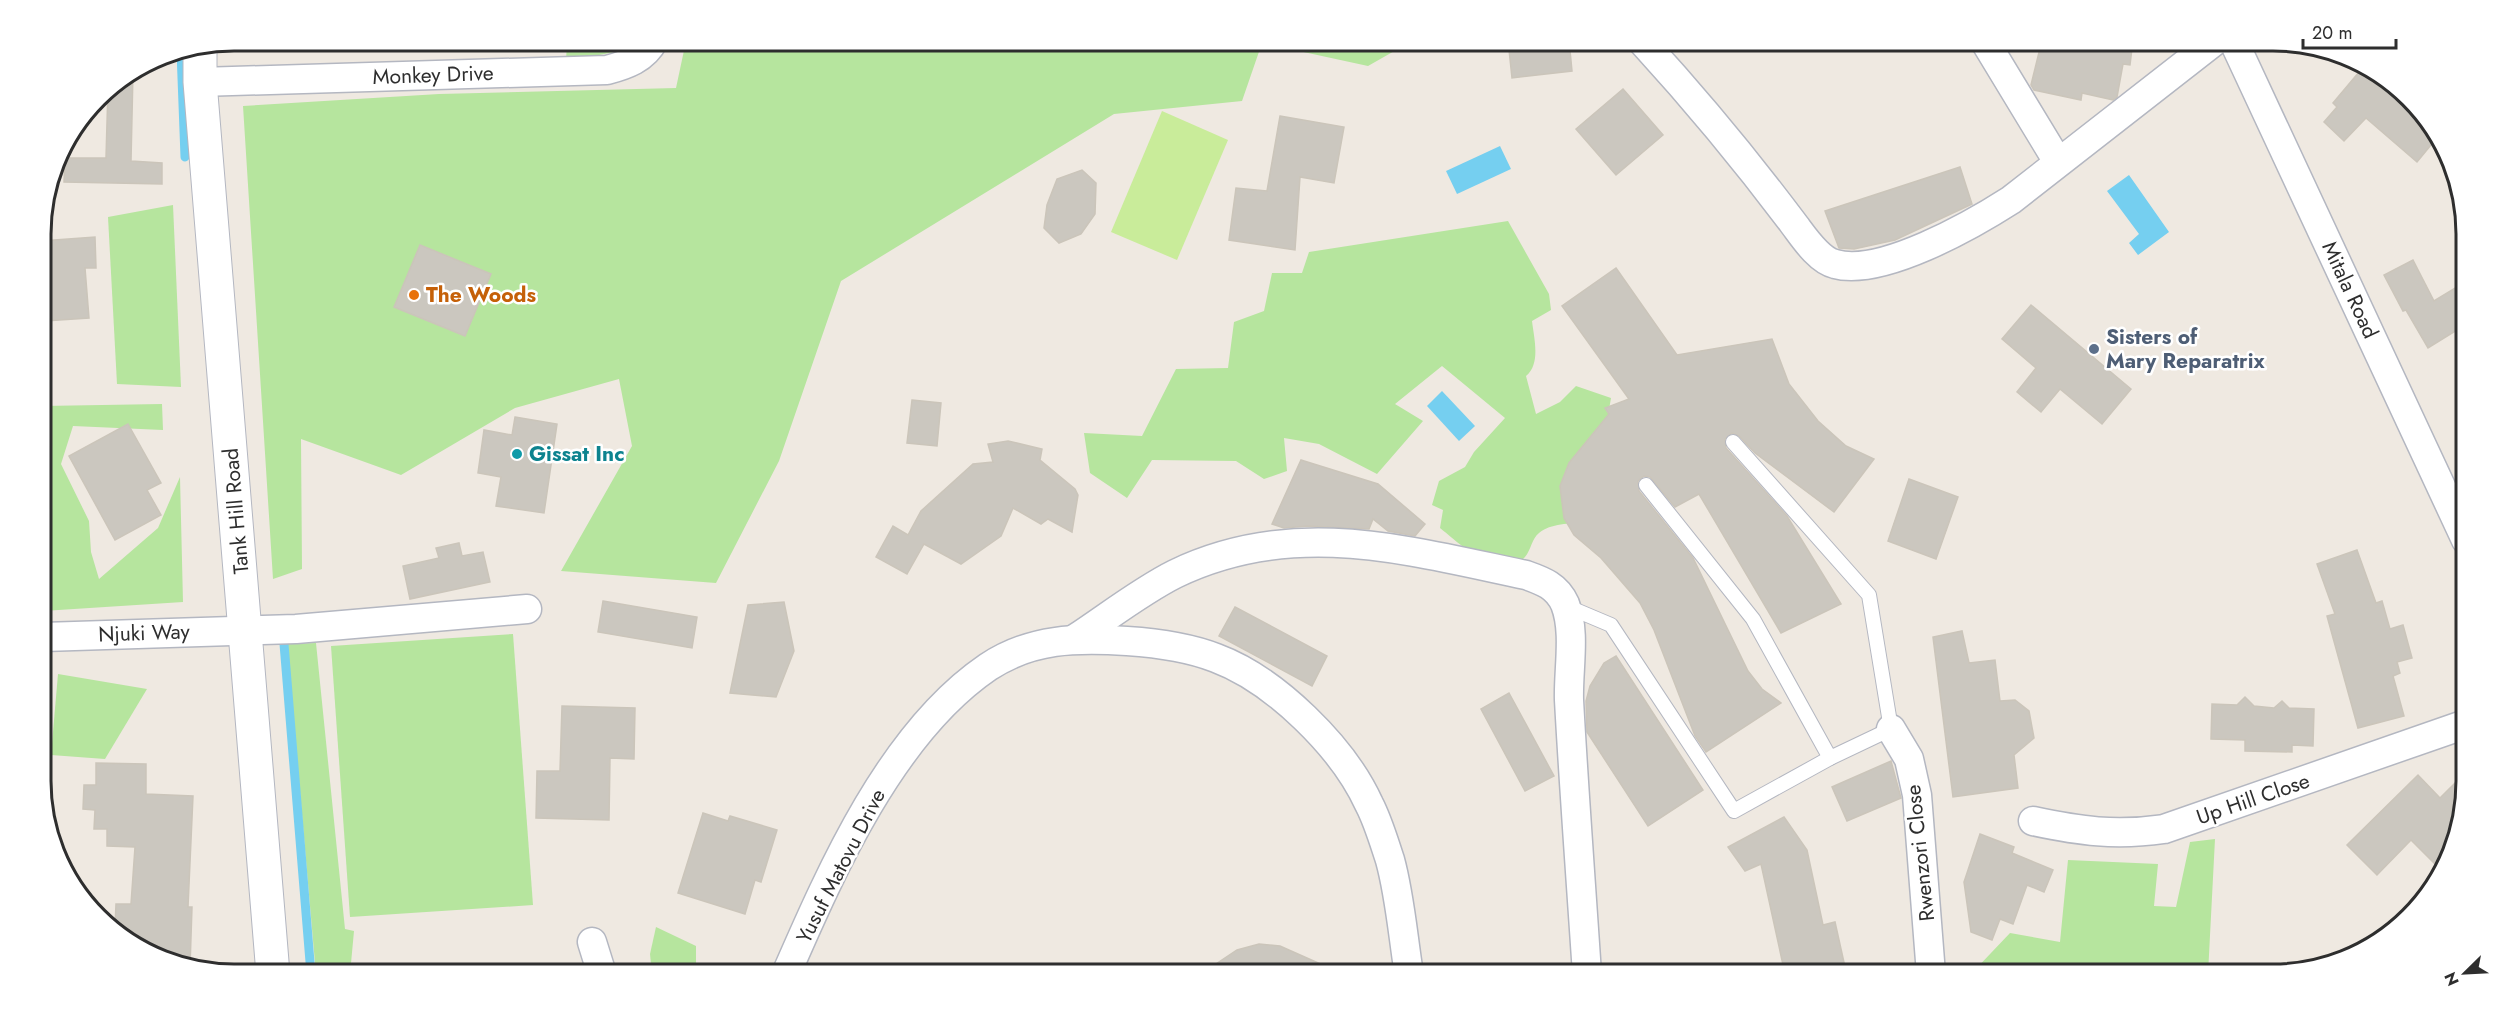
<svg xmlns="http://www.w3.org/2000/svg" width="2507" height="1015" viewBox="0 0 2507 1015" font-family="Jost,sans-serif">
<rect width="100%" height="100%" fill="#efe9e1"/>
<g fill="#b6e59e">
<polygon points="567,41 633,41 628,49 566,62"/>
<polygon points="686,41 1412,41 1368,66 1262,43 1242,101 1114,114 841,281 779,461 716,583 561,571 632,446 619,379 515,408 401,475 301,439 302,569 273,579 243,106 439,94 676,88"/>
<polygon points="173,205 181,387 117,384 108,217"/>
<path d="M1508 221 1549 294 1551 310 1532 321C1534 338 1541 364 1526 376L1536 414 1560 402 1576 386 1611 398 1601 456 1584 522C1570 524 1551 523 1539 533 1532 538 1531 550 1525 557 1500 583 1460 544 1440 528L1443 510 1432 505 1439 481 1465 467 1474 452 1505 418 1442 366 1395 404 1423 421 1377 474 1319 444 1284 438 1287 471 1264 479 1236 461 1152 460 1127 498 1090 473 1084 433 1142 436 1176 369 1228 368 1234 322 1264 311 1272 273H1302L1309 252Z"/>
<polygon points="162,404 163,430 73,426 61,464 89,521 91,552 99,579 158,528 180,477 183,602 43,611 42,406"/>
<polygon points="513,634 533,905 350,917 331,646"/>
<polygon points="316,643 345,929 354,931 350,974 316,974 287,644"/>
<polygon points="58,674 147,689 105,759 51,755"/>
<polygon points="2215,839 2208,974 1971,974 2010,933 2060,942 2068,860 2158,864 2154,906 2176,907 2190,842"/>
<polygon points="656,927 696,946 696,974 652,974 650,954"/>
</g>
<polygon fill="#c9ec9a" points="1162,111 1228,140 1177,260 1111,232"/>
<g fill="#75cff0">
<polygon points="1500,146 1511,169 1457,194 1446,171"/>
<polygon points="2129,175 2169,232 2138,255 2129,243 2139,234 2107,191"/>
<polygon points="1442,391 1475,426 1459,441 1427,406"/>
</g>
<g fill="none" stroke-linecap="round" stroke-linejoin="round">
<g stroke="#75cff0" stroke-width="9">
<polyline points="181,51 185,157"/>
<polyline points="284,644 311,974"/>
</g>
</g>
<g fill="#cbc7bf" stroke="#cbc5ba" stroke-width="1.5">
<polygon points="1508,40 1569,40 1572,71 1512,78"/>
<polygon points="2042,40 2133,40 2130,65 2123,64 2117,97 2113,100 2082,93 2081,100 2034,90 2031,85"/>
<polygon points="2365,65 2381,73 2426,116 2436,139 2417,162 2366,118 2344,141 2324,122 2337,107 2333,103"/>
<polygon points="133,72 131,161 162,163 162,184 64,182 65,158 106,158 108,88"/>
<polygon points="1623,89 1663,135 1616,175 1576,129"/>
<polygon points="1280,116 1344,127 1334,183 1300,177 1295,250 1229,240 1236,188 1267,191"/>
<polygon points="1960,167 1972,204 1895,240 1854,249 1839,248 1825,211"/>
<polygon points="1082,170 1096,183 1095,214 1081,234 1059,243 1044,228 1047,205 1057,179"/>
<polygon points="95,237 96,268 85,268 89,318 45,321 41,241"/>
<polygon points="420,245 491,274 465,336 394,307"/>
<polygon points="2413,260 2434,301 2465,282 2465,325 2428,348 2406,310 2403,311 2384,275"/>
<polygon points="1616,268 1677,355 1772,339 1789,384 1818,421 1846,446 1874,459 1834,512 1755,453 1739,436 1732,433 1725,439 1726,448 1787,516 1841,604 1781,633 1699,494 1675,507 1650,477 1644,476 1638,481 1639,491 1693,558 1748,671 1762,689 1781,703 1706,752 1695,736 1654,630 1640,603 1601,558 1574,535 1564,518 1560,486 1569,463 1609,414 1605,408 1629,399 1562,306"/>
<polygon points="2031,305 2131,389 2102,424 2060,389 2041,412 2017,392 2036,368 2002,339"/>
<polygon points="912,400 941,403 937,446 907,443"/>
<polygon points="515,417 557,424 544,513 496,506 501,477 478,473 484,430 512,435"/>
<polygon points="128,424 161,483 147,490 161,515 115,540 69,456"/>
<polygon points="1008,441 1042,449 1040,460 1075,489 1078,495 1072,532 1048,519 1041,524 1013,508 1001,536 961,564 924,544 907,574 876,557 893,526 908,535 921,511 973,464 993,462 988,444"/>
<polygon points="1301,460 1378,484 1425,524 1415,536 1388,531 1373,519 1369,529 1307,526 1284,528 1272,524"/>
<polygon points="1909,479 1958,497 1936,559 1888,541"/>
<polygon points="459,543 462,556 483,552 490,582 410,599 403,566 439,558 436,548"/>
<polygon points="2357,550 2376,603 2382,601 2390,629 2403,625 2412,658 2397,662 2400,673 2393,676 2404,716 2358,728 2327,616 2335,614 2317,564"/>
<polygon points="603,601 697,617 692,648 598,632"/>
<polygon points="784,602 794,651 776,697 730,693 748,605"/>
<polygon points="1235,607 1327,656 1312,686 1219,636"/>
<polygon points="1962,631 1969,663 1995,660 2000,701 2015,700 2029,711 2034,738 2014,755 2018,788 1953,797 1933,637"/>
<polygon points="1616,656 1703,790 1648,826 1587,732 1586,701 1590,686 1604,663"/>
<polygon points="1509,693 1554,776 1525,791 1481,709"/>
<polygon points="2245,697 2254,706 2274,708 2282,701 2289,708 2314,709 2313,746 2292,745 2292,752 2245,751 2245,740 2211,739 2212,704 2237,705"/>
<polygon points="562,706 635,708 634,759 610,758 609,820 536,818 537,771 560,771"/>
<polygon points="1891,761 1901,798 1847,821 1832,787"/>
<polygon points="96,763 146,764 146,794 193,796 188,907 192,907 190,967 171,964 115,927 116,904 131,904 135,847 107,846 107,829 94,829 95,810 83,809 84,785 96,785"/>
<polygon points="2466,772 2456,844 2442,871 2411,840 2377,875 2347,845 2418,775 2440,798"/>
<polygon points="703,813 728,821 730,816 777,830 761,882 755,880 745,914 678,893"/>
<polygon points="1784,817 1807,850 1823,925 1835,922 1845,967 1811,974 1785,974 1761,864 1745,871 1728,847"/>
<polygon points="1980,834 2014,847 2012,853 2053,870 2044,892 2027,885 2013,924 2000,919 1992,940 1971,932 1964,882"/>
<polygon points="1259,944 1280,946 1343,974 1201,974 1237,950"/>
</g>
<g fill="none" stroke-linecap="round" stroke-linejoin="round">
<defs>
<g id="service">
<polyline points="1646,485 1753,619 1830,758"/>
<polyline points="1566,606 1611,625 1734,811 1830,758 1891,729 1869,595 1733,442"/>
</g>
<g id="minor">
<path d="M1641 40C1695 99 1745 159 1793 223 1803 236 1818 260 1835 264 1881 277 1972 225 2011 200L2216 40"/>
<polyline points="1984,40 2058,162"/>
<polyline points="2233,40 2466,540"/>
<path d="M200 82 607 70C626 65 644 59 654 40"/>
<polyline points="43,637 296,629 527,609"/>
<path d="M1076 638C1108 617 1141 591 1175 574 1293 517 1406 550 1526 575 1543 581 1557 586 1565 604 1576 632 1568 670 1569 700 1574 791 1581 883 1587 974"/>
<polyline points="1891,729 1909,759 1917,795 1931,974"/>
<path d="M2033 821C2080 831 2115 836 2164 829L2466 724"/>
<polyline points="592,942 602,974"/>
<path d="M786 974C831 871 891 733 988 667 1032 638 1076 638 1127 641 1157 643 1188 647 1216 658 1275 680 1343 747 1369 804 1378 821 1384 842 1390 860 1400 896 1403 937 1409 974"/>
</g>
<polyline id="tertiary" points="200,47 200,82 273,974"/>
</defs>
<use href="#service" stroke="#b4b7c1" stroke-width="16"/>
<use href="#minor" stroke="#b4b7c1" stroke-width="31"/>
<use href="#tertiary" stroke="#b4b7c1" stroke-width="35"/>
<use href="#service" stroke="#fff" stroke-width="14"/>
<use href="#minor" stroke="#fff" stroke-width="28"/>
<use href="#tertiary" stroke="#fff" stroke-width="33"/>
</g>
<circle fill="#e8710a" stroke="#fff" stroke-width="2" cx="414" cy="295" r="6"/>
<circle fill="#5c6f8a" stroke="#fff" stroke-width="2" cx="2094" cy="349" r="6"/>
<circle fill="#0f9aa8" stroke="#fff" stroke-width="2" cx="517" cy="454" r="6"/>
<g text-anchor="middle" dominant-baseline="central" stroke-width="5" stroke-linejoin="round" paint-order="stroke">
<g font-size="21" fill="#2e2e2e" stroke="#fff">
<text transform="translate(433 75) rotate(-2)">Monkey Drive</text>
<text transform="translate(2350 290) rotate(65)">Mitala Road</text>
<text transform="translate(236 511) rotate(-95)">Tank Hill Road</text>
<text transform="translate(144 633) rotate(-2)">Njuki Way</text>
<text transform="translate(2253 799) rotate(-19)">Up Hill Close</text>
<text transform="translate(1920 853) rotate(-96)">Rwenzori Close</text>
<text transform="translate(841 866) rotate(-63)">Yusuf Matovu Drive</text>
</g>
<g font-size="21" font-weight="bold" fill="#c56008" stroke="#fff" text-anchor="start">
<text x="426" y="295">The Woods</text>
</g>
<g font-size="21" font-weight="bold" fill="#4e5e75" stroke="#fff" text-anchor="start">
<text x="2106" y="337">Sisters of<tspan x="2106" dy="24">Mary Reparatrix</tspan></text>
</g>
<g font-size="21" font-weight="bold" fill="#0d838f" stroke="#fff" text-anchor="start">
<text x="529" y="454">Gissat Inc</text>
</g>
</g>
<path d="M0 0H2507V1015H0ZM234 51H2273A183 183 0 0 1 2456 234V781A183 183 0 0 1 2273 964H234A183 183 0 0 1 51 781V234A183 183 0 0 1 234 51Z" fill="#fff" fill-rule="evenodd"/>
<path fill="none" stroke="#2e2e2e" stroke-width="3" d="M234 51H2273A183 183 0 0 1 2456 234V781A183 183 0 0 1 2273 964H234A183 183 0 0 1 51 781V234A183 183 0 0 1 234 51Z"/>
<g transform="translate(2465 973) rotate(246)" stroke="#ffffff" stroke-width="4.5" paint-order="stroke">
<path d="M0-4.5L10 22L0 15L-10 22Z" fill="#2e2e2e"/>
<text y="-9" font-size="16" font-weight="bold" text-anchor="middle" fill="#2e2e2e">N</text>
</g>
<path d="M2303 39v9h93v-9" fill="none" stroke="#2e2e2e" stroke-width="3"/>
<text x="2312" y="39" font-size="18" fill="#2e2e2e" stroke="#ffffff" stroke-width="4.5" paint-order="stroke">20 m</text>
</svg>
